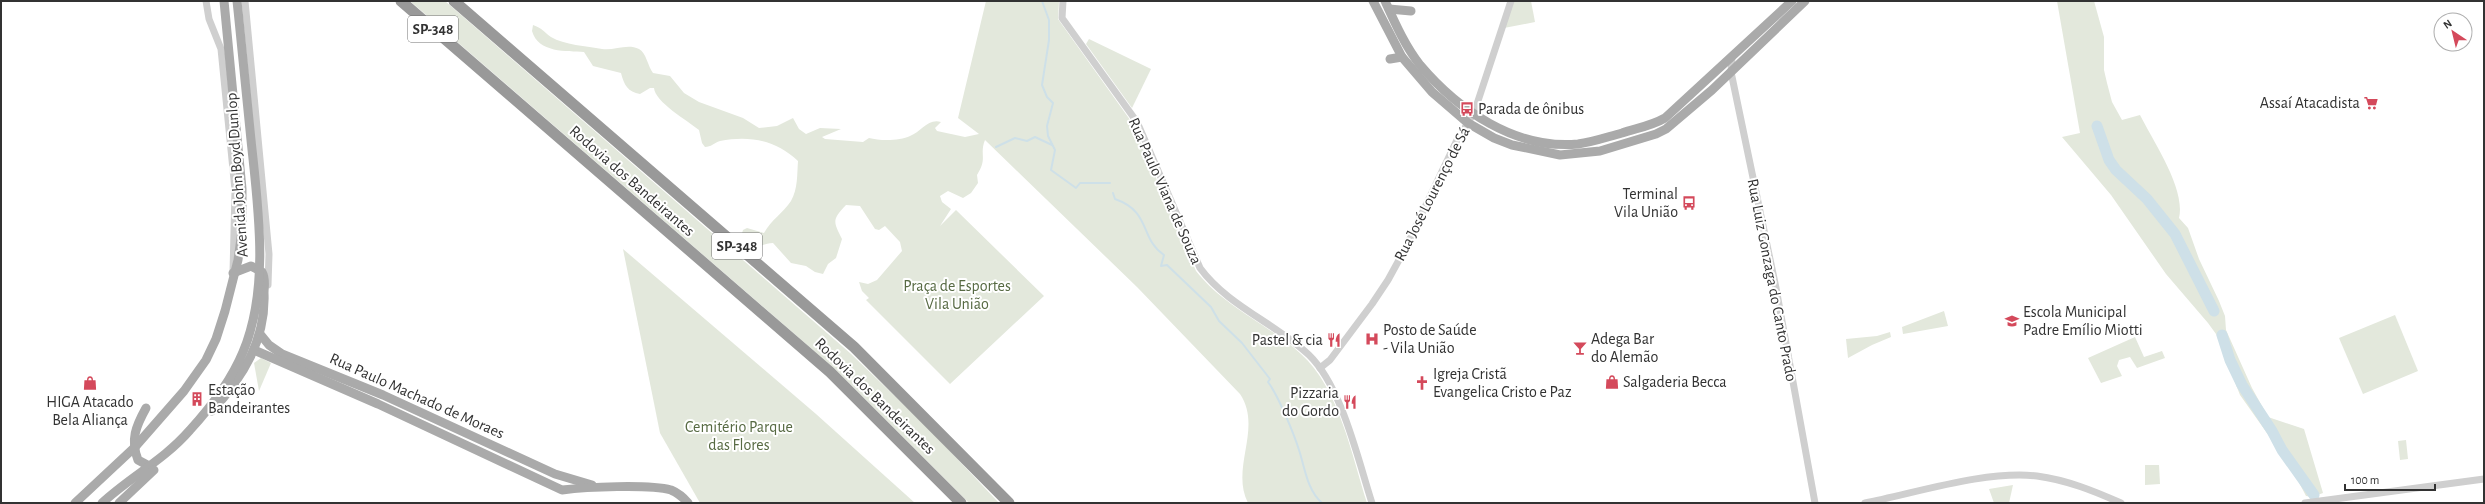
<svg xmlns="http://www.w3.org/2000/svg" width="2485" height="504" viewBox="0 0 2485 504" font-family="'Alegreya Sans',sans-serif">
<rect width="100%" height="100%" fill="#fff"/>
<g fill="#e3e8dc">
<polygon points="410,1 445,1 850,353 928,428 999,503 969,503 835,369"/>
<path d="M986 1H1059L1058 19 1133 124 1196 271C1224 307 1268 324 1301 354 1339 388 1352 456 1367 503H1248C1230 468 1263 428 1240 394L1137 287 985 140C979 155 988 158 977 175L978 183 971 193 963 198 948 191 940 196 942 202 951 209 940 226 956 210 1044 296 950 384 866 300 869 298 862 291 859 282 868 284 877 280 902 251 900 242 885 226 879 230 875 229 860 206 846 205C832 220 833 221 842 239L836 258 828 264 823 274 815 272 806 266 791 263 773 243C759 243 751 256 740 240L743 230 747 228 764 233C771 220 783 213 791 201 798 189 797 174 798 161 776 140 749 135 720 141 714 143 711 147 705 147L702 143 699 130C688 121 655 102 654 88H650L640 94C628 92 624 85 621 73L593 66 584 52C567 51 538 53 532 31L533 25C542 28 544 32 551 37 564 45 587 46 602 49 614 51 627 43 639 49 646 52 648 67 653 73L670 76 684 93 699 102 743 118 759 128 777 126 793 118 799 129 806 134 820 128 841 129 822 137 825 139 863 142 869 138C880 141 900 141 910 136 921 132 928 118 941 122L935 128 937 131 965 137 979 134 958 118Z"/>
<polygon points="1513,1 1531,1 1535,22 1504,28"/>
<path d="M2057 1H2094L2104 37V70L2107 83 2112 102 2122 120 2140 115C2153 141 2186 189 2179 218L2188 228 2199 259 2219 301 2225 316 2226 330 2252 388 2268 417 2304 429 2323 493 2312 497 2306 496 2291 467 2240 395 2216 334 2208 323 2166 274 2111 195 2062 137 2080 133Z"/>
<polygon points="1089,39 1151,69 1132,108 1086,44"/>
<polygon points="623,249 816,414 915,503 700,503 660,433"/>
<polygon points="1944,311 1948,326 1903,334 1902,327"/>
<polygon points="2395,315 2418,371 2363,394 2339,338"/>
<polygon points="1890,332 1891,337 1872,345 1848,358 1846,339 1877,336"/>
<polygon points="2135,337 2144,357 2162,351 2165,358 2137,368 2130,357 2119,360 2117,366 2122,376 2101,383 2088,358"/>
<polygon points="261,358 271,363 259,391 254,363"/>
<polygon points="2406,440 2408,459 2400,460 2398,441"/>
<polygon points="2145,465 2159,465 2160,484 2145,485"/>
<polygon points="2013,485 2009,503 1994,503 1989,489"/>
</g>
<g fill="none" stroke-linecap="round" stroke-linejoin="round">
<g stroke="#cee0e8" stroke-width="2">
<polyline points="1042,1 1049,20 1049,40 1042,85 1047,97 1053,103 1047,126 1048,136 1055,150 1051,170 1076,188 1080,183 1110,183"/>
<polyline points="996,147 1015,138 1027,141 1035,137 1052,145"/>
<path d="M1113 193 1115 199C1152 212 1139 238 1164 255L1161 266 1167 265 1211 307 1219 321 1242 343 1270 379 1268 382C1278 395 1294 434 1299 450 1305 468 1307 490 1322 503"/>
</g>
<g stroke="#cee0e8" stroke-width="11">
<polyline points="2097,126 2109,160 2116,170 2147,199 2175,234 2214,311"/>
<polyline points="2222,335 2230,360 2242,385 2272,431 2282,450 2314,495"/>
</g>
<g stroke="#cfcfcf" stroke-width="7">
<polyline points="206,1 209,19 221,49 235,190 233,273"/>
<polyline points="245,1 269,254 268,285"/>
<path d="M1063 1 1062 18 1137 122 1200 268C1228 306 1275 323 1309 355 1342 387 1358 460 1372 503"/>
<polyline points="1732,57 1731,72 1776,288 1815,503"/>
<polyline points="1320,368 1330,360 1372,304 1388,280 1405,249 1457,140 1474,113 1511,1"/>
<path d="M1865 503C1916 493 1986 470 2037 476 2067 480 2094 491 2121 503"/>
<polyline points="2305,503 2484,479"/>
</g>
<g stroke="#aaa" stroke-width="9">
<polyline points="1373,1 1402,57 1432,92 1468,123 1494,138 1512,145 1560,155 1600,151 1656,134 1666,129 1712,90 1805,1"/>
<path d="M1385 1C1395 23 1405 46 1420 65 1458 110 1516 150 1578 144 1593 142 1607 137 1622 133 1637 128 1651 126 1665 118L1792 1"/>
<polyline points="1389,9 1411,11"/>
<polyline points="1390,59 1402,57"/>
<polyline points="260,334 269,345 282,354 383,395 555,474 592,485"/>
<path d="M254 350 378 404 562 490C586 487 649 484 671 490 678 493 683 497 688 503"/>
<path d="M146 408C136 426 130 440 138 460L151 467"/>
<path d="M212 411C243 377 266 340 264 293 264 286 266 279 262 272L251 266 233 273"/>
<polyline points="75,503 135,447 184,391 206,360 216,339 225,311 238,260 242,231 242,189 224,1"/>
<path d="M102 503C131 476 163 461 190 430 211 407 231 381 243 352 270 288 258 207 251 140 246 93 242 47 237 1"/>
<polyline points="119,503 154,470"/>
</g>
<g stroke="#999" stroke-width="11">
<polyline points="401,1 830,372 961,503"/>
<polyline points="454,1 854,347 1009,503"/>
</g>
</g>
<defs>
<symbol id="supermarket-bare" viewBox="-9 -9 18 18"><path d="M-6-5.5h2.5l.6 2H6L4.5 2H-2.5L-4.4-4H-6ZM-1.5 3.2a1.3 1.3 0 1 0 .1 0ZM3 3.2a1.3 1.3 0 1 0 .1 0Z" fill="#d4495b" stroke="#fff" stroke-width="2.5" paint-order="stroke"/></symbol>
<symbol id="bus-bare" viewBox="-9 -9 18 18"><path d="M-5-6H5V4H4V6H2V4H-2V6H-4V4H-5ZM-3.5-4V0h7V-4ZM-3.5 1.2v1.5H-2V1.2ZM2 1.2v1.5H3.5V1.2Z" fill="#d4495b" stroke="#fff" stroke-width="2.5" paint-order="stroke"/></symbol>
<symbol id="school-bare" viewBox="-9 -9 18 18"><path d="M0-5L7-2L0 1L-7-2ZM-4 1L0 2.5L4 1V4Q0 6-4 4Z" fill="#d4495b" stroke="#fff" stroke-width="2.5" paint-order="stroke"/></symbol>
<symbol id="hospital-bare" viewBox="-9 -9 18 18"><path d="M-5-5h3v3.5h4V-5h3V5h-3V1.5h-4V5h-3Z" fill="#d4495b" stroke="#fff" stroke-width="2.5" paint-order="stroke"/></symbol>
<symbol id="restaurant-bare" viewBox="-9 -9 18 18"><path d="M-5-6h1v4h1v-4h1v4h1v-4h1v5L-1.5 .5V6h-2V.5L-5-1ZM5-6V6H3V1.5H1.5Q1.5-4 5-6Z" fill="#d4495b" stroke="#fff" stroke-width="2.5" paint-order="stroke"/></symbol>
<symbol id="bar-bare" viewBox="-9 -9 18 18"><path d="M-6-5H6L.8 .8V4.5H3.5V6h-7V4.5H-.8V.8Z" fill="#d4495b" stroke="#fff" stroke-width="2.5" paint-order="stroke"/></symbol>
<symbol id="shop-bare" viewBox="-9 -9 18 18"><path d="M-5-2.5h2.3a2.7 3.5 0 0 1 5.4 0H5L5.5 6h-11ZM-1.5-2.5h3a1.5 2.3 0 0 0-3 0Z" fill="#d4495b" stroke="#fff" stroke-width="2.5" paint-order="stroke"/></symbol>
<symbol id="church-bare" viewBox="-9 -9 18 18"><path d="M-1.2-6h2.4v3.5h3.3v2.4h-3.3V6h-2.4V-.1h-3.3v-2.4h3.3Z" fill="#d4495b" stroke="#fff" stroke-width="2.5" paint-order="stroke"/></symbol>
<symbol id="building-bare" viewBox="-9 -9 18 18"><path d="M-4-6H4V6H1V3H-1V6H-4ZM-2.5-4.3h1.7v1.8h-1.7ZM.8-4.3h1.7v1.8H.8ZM-2.5-1h1.7V.8h-1.7ZM.8-1h1.7V.8H.8Z" fill="#d4495b" stroke="#fff" stroke-width="2.5" paint-order="stroke"/></symbol>
</defs>
<g fill-rule="evenodd">
<use href="#supermarket-bare" x="2361" y="93" width="20" height="20"/>
<use href="#bus-bare" x="1457" y="99" width="20" height="20"/>
<use href="#bus-bare" x="1679" y="193" width="20" height="20"/>
<use href="#school-bare" x="2002" y="311" width="20" height="20"/>
<use href="#hospital-bare" x="1362" y="329" width="20" height="20"/>
<use href="#restaurant-bare" x="1324" y="330" width="20" height="20"/>
<use href="#bar-bare" x="1570" y="338" width="20" height="20"/>
<use href="#shop-bare" x="1602" y="372" width="20" height="20"/>
<use href="#shop-bare" x="80" y="373" width="20" height="20"/>
<use href="#church-bare" x="1412" y="373" width="20" height="20"/>
<use href="#building-bare" x="187" y="389" width="20" height="20"/>
<use href="#restaurant-bare" x="1340" y="392" width="20" height="20"/>
</g>
<g text-anchor="middle" dominant-baseline="central" stroke-width="4" stroke-linejoin="round" paint-order="stroke">
<g fill="#fff" stroke="#707070" stroke-width="1">
<rect x="408" y="16" width="50" height="26" rx="3"/>
<rect x="712" y="233" width="50" height="26" rx="3"/>
</g>
<g font-size="15" font-weight="bold" fill="#323232">
<text x="433" y="29">SP-348</text>
<text x="737" y="246">SP-348</text>
</g>
<g font-size="16" fill="#323232" stroke="#fff" text-anchor="start">
<text x="2360" y="103" text-anchor="end">Assaí Atacadista</text>
<text x="1478" y="109">Parada de ônibus</text>
<text x="1678" y="194" text-anchor="end">Terminal<tspan x="1678" dy="18">Vila União</tspan></text>
<text x="2023" y="312">Escola Municipal<tspan x="2023" dy="18">Padre Emílio Miotti</tspan></text>
<text x="1383" y="330">Posto de Saúde<tspan x="1383" dy="18">- Vila União</tspan></text>
<text x="1591" y="339">Adega Bar<tspan x="1591" dy="18">do Alemão</tspan></text>
<text x="1323" y="340" text-anchor="end">Pastel &amp; cia</text>
<text x="1433" y="374">Igreja Cristã<tspan x="1433" dy="18">Evangelica Cristo e Paz</tspan></text>
<text x="1623" y="382">Salgaderia Becca</text>
<text x="208" y="390">Estação<tspan x="208" dy="18">Bandeirantes</tspan></text>
<text x="1339" y="393" text-anchor="end">Pizzaria<tspan x="1339" dy="18">do Gordo</tspan></text>
<text x="90" y="402" text-anchor="middle">HIGA Atacado<tspan x="90" dy="18">Bela Aliança</tspan></text>
</g>
<g font-size="16" fill="#323232" stroke="#fff">
<text transform="translate(237 175) rotate(-94)">Avenida John Boyd Dunlop</text>
<text transform="translate(632 181) rotate(41)">Rodovia dos Bandeirantes</text>
<text transform="translate(1165 191) rotate(66)">Rua Paulo Viana de Souza</text>
<text transform="translate(1432 194) rotate(-63)">Rua José Lourenço de Sá</text>
<text transform="translate(1772 280) rotate(79)">Rua Luiz Gonzaga do Canto Prado</text>
<text transform="translate(417 396) rotate(24)">Rua Paulo Machado de Moraes</text>
<text transform="translate(875 396) rotate(44)">Rodovia dos Bandeirantes</text>
</g>
<g font-size="16" fill="#576a43" stroke="#fff">
<text x="957" y="286">Praça de Esportes<tspan x="957" dy="18">Vila União</tspan></text>
<text x="739" y="427">Cemitério Parque<tspan x="739" dy="18">das Flores</tspan></text>
</g>
</g>
<rect width="2485" height="504" fill="none" stroke="#323232" stroke-width="4"/>
<g transform="translate(2453 32) rotate(325)"><circle r="19" fill="#ffffff" stroke="#adadad"/>
<path d="M0-3L7 15L0 10L-7 15Z" fill="#d4495b"/>
<text y="-6" font-size="11" font-weight="bold" text-anchor="middle" fill="#323232">N</text>
</g>
<path d="M2345 484v6h90v-6" fill="none" stroke="#323232" stroke-width="2"/>
<text x="2351" y="484" font-size="12" fill="#323232" stroke="#ffffff" stroke-width="3" paint-order="stroke">100 m</text>
</svg>
